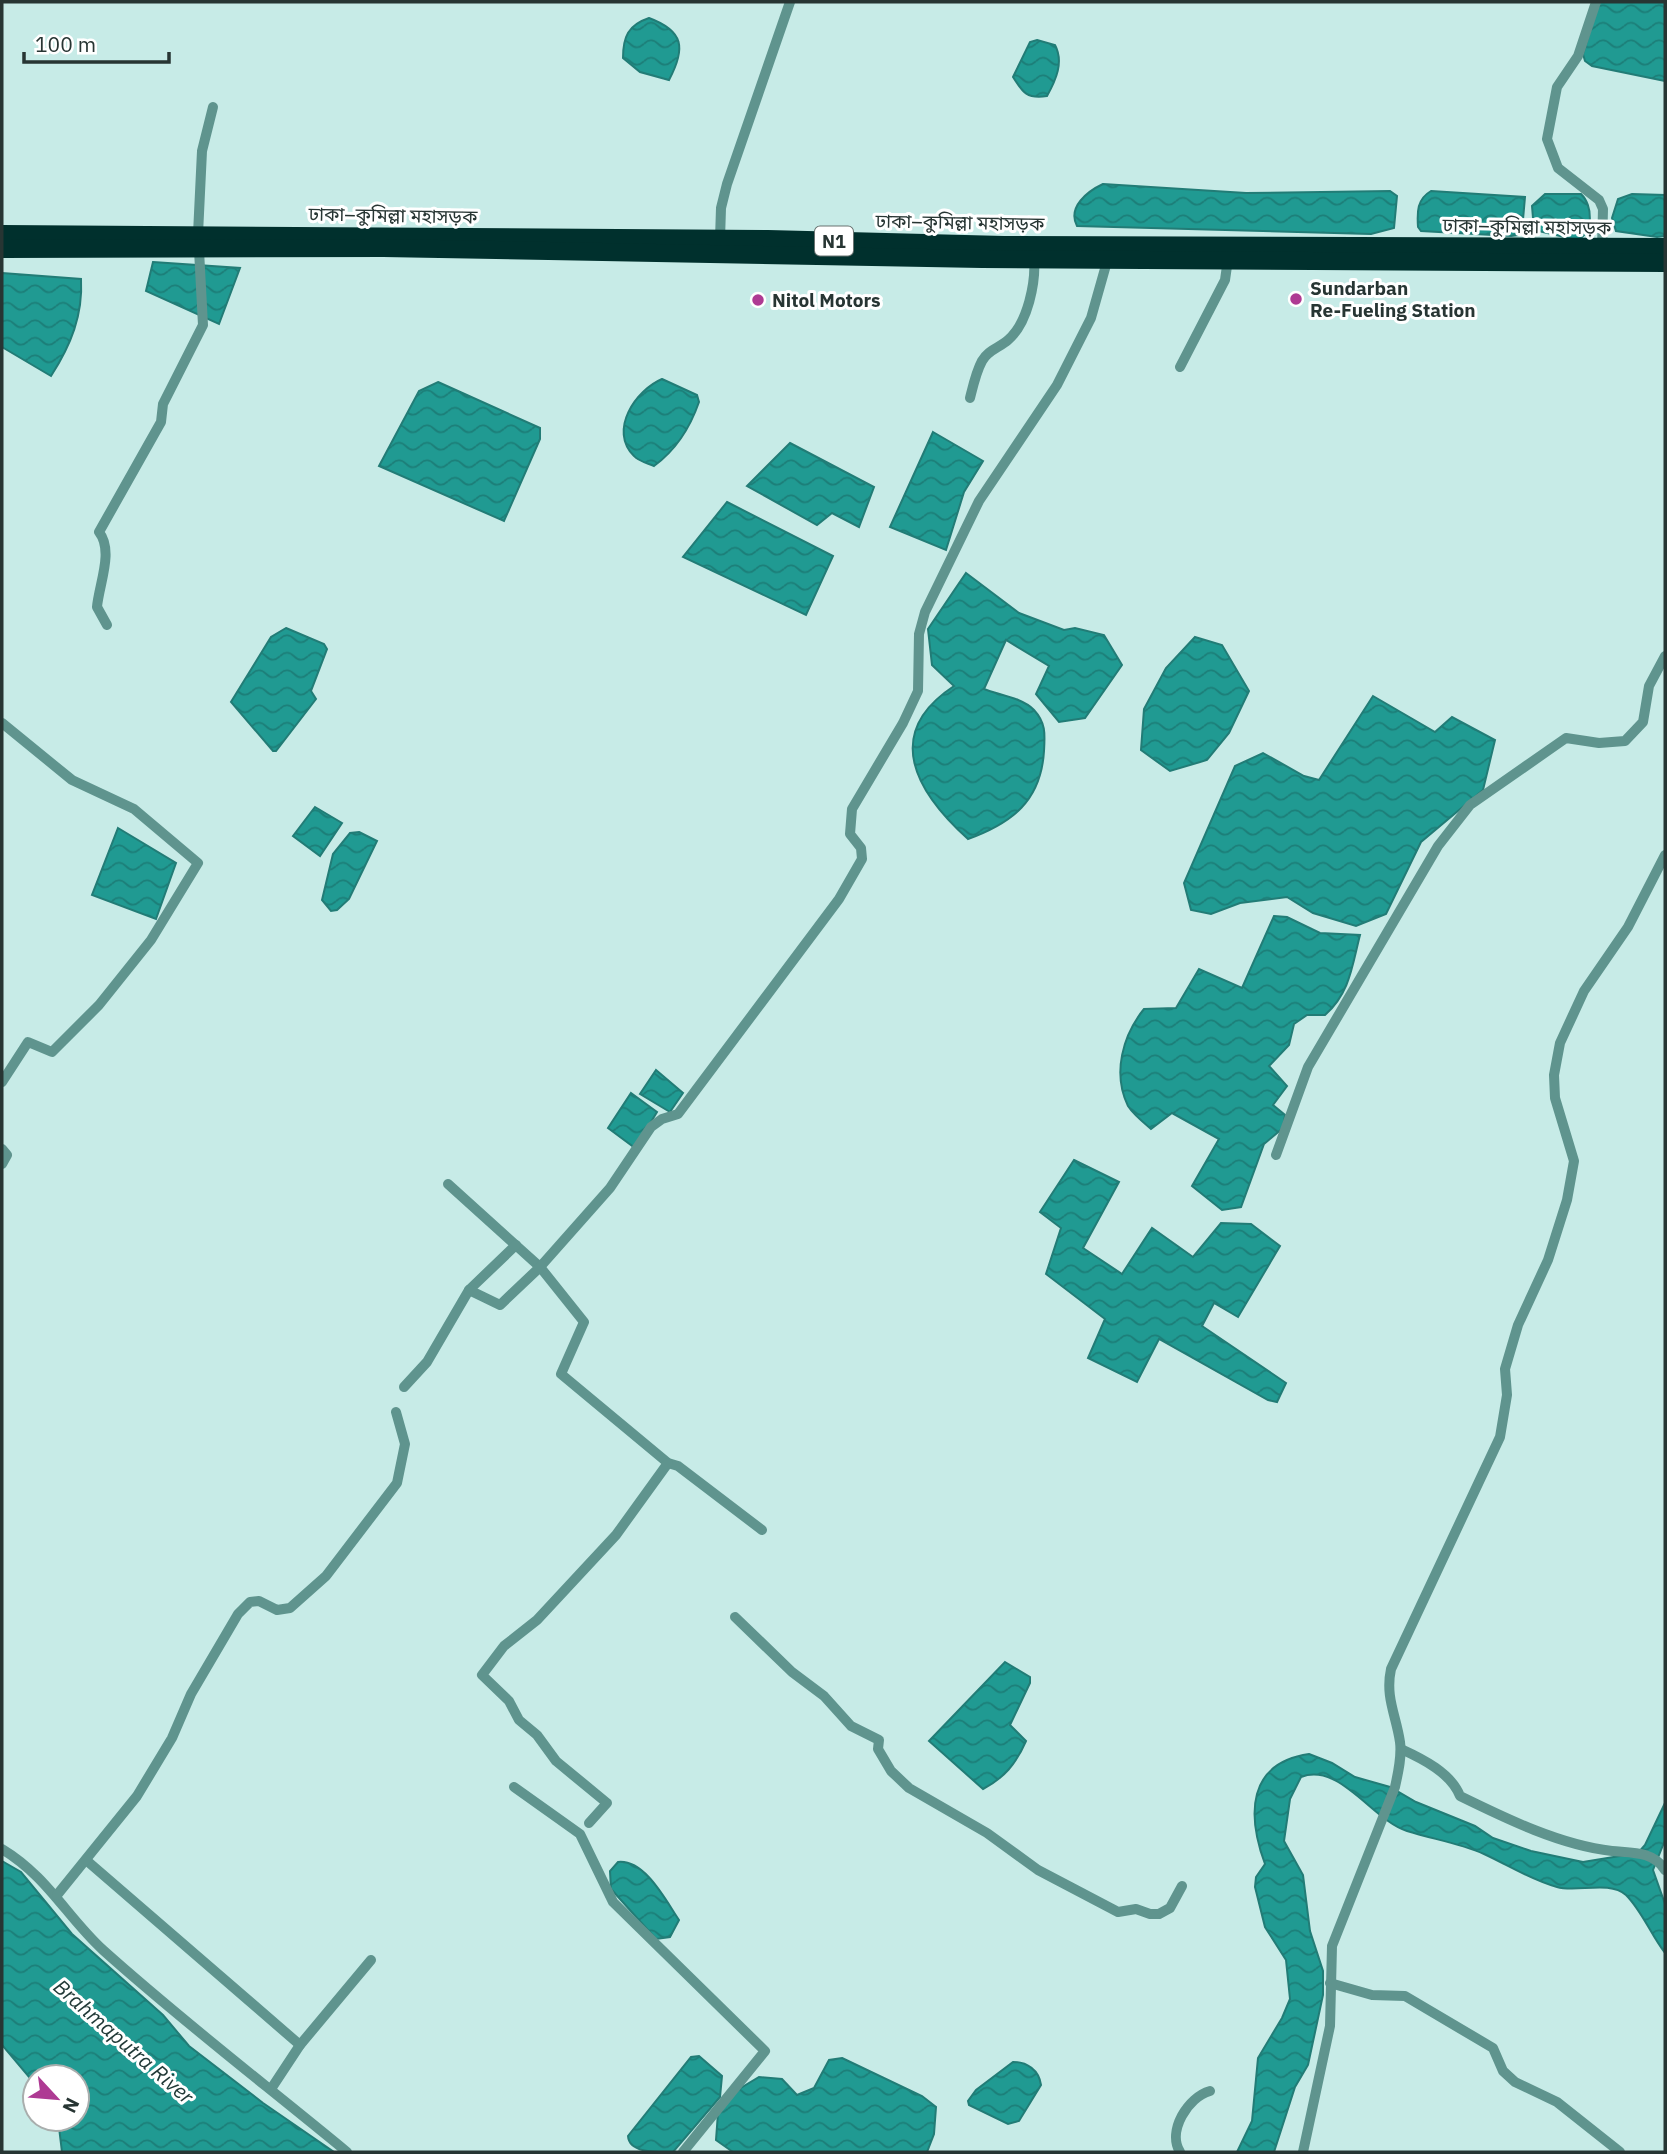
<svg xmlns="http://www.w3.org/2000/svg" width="1667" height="2154" viewBox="0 0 1667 2154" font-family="'IBM Plex Sans','Noto Sans Bengali',sans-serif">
<defs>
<pattern id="water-waves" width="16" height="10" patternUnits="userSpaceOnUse" patternTransform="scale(1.75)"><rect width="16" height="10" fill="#209a92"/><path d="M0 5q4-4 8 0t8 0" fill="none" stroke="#1c7e78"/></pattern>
</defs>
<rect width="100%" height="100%" fill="#c7ebe7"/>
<g fill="url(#water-waves)" stroke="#227c76" stroke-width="2">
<polygon points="1599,2 1665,2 1665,81 1592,66 1585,61 1583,54"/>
<path d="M649 18C684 31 686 48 669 80L640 72 623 58C623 37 628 25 649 18Z"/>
<path d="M1037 40 1055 45C1064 62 1056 80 1047 96 1027 99 1023 93 1013 77L1030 42Z"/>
<path d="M1103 184 1246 193 1390 191 1397 196 1394 228 1371 234 1077 226C1067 207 1088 191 1103 184Z"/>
<path d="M1431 191 1525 197 1522 231 1519 235 1511 236 1421 231 1418 227C1417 212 1417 199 1431 191Z"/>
<path d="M1545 194H1581C1593 205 1594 233 1577 240L1534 230 1532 206Z"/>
<polygon points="1632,194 1665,195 1665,236 1657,237 1616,231 1612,218 1618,199"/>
<polygon points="153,262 240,268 219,324 146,291"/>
<path d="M2 273 81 279C83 315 71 345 51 376L2 347Z"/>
<path d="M662 379 697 395 699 402C690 428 676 450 654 466 647 463 638 461 634 456 608 430 636 390 662 379Z"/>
<polygon points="438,382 540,428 540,439 504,521 379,466 419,391"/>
<polygon points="933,432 983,461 964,492 946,550 890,527"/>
<polygon points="790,443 874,487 859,527 832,513 817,525 747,486"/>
<polygon points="727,502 833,556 806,615 683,557"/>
<path d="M966 573 1019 613 1064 630 1075 628 1104 635 1122 665 1085 718 1059 722 1036 694 1049 666 1006 640 984 689C999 695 1023 698 1034 710 1046 723 1045 734 1044 751 1041 801 1012 823 968 839 917 793 881 734 954 686L932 665 928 629Z"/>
<polygon points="286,628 324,644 327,649 311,691 316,699 276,751 273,751 231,702 271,637"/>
<polygon points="1195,637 1222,645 1249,691 1229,733 1207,760 1170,771 1141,750 1144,709 1166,668"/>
<polygon points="1373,696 1435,732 1452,717 1495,740 1483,790 1421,842 1386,914 1356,926 1313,913 1287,897 1240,903 1211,914 1191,910 1184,883 1235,766 1263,753 1304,776 1319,780"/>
<polygon points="315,807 342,823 320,856 293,836"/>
<polygon points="118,828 176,863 156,919 92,895"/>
<polygon points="359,832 377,841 349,899 337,910 331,911 322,900 333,854 350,833"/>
<path d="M1274 916 1287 917 1320 933 1360 935C1352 966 1350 993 1325 1015H1307L1294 1024 1289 1045 1269 1066 1287 1086 1273 1105 1285 1115 1283 1128 1264 1144 1241 1207 1222 1210 1192 1186 1219 1139 1172 1113 1151 1129C1144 1123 1133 1114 1128 1106 1112 1073 1123 1035 1144 1009L1176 1008 1199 969 1242 988Z"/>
<polygon points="656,1070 683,1093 670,1112 640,1094"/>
<polygon points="631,1093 657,1112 635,1148 608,1128"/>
<polygon points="1074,1160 1119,1182 1083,1248 1122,1274 1152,1228 1193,1257 1221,1223 1251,1224 1280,1246 1238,1317 1214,1303 1202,1326 1286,1383 1277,1402 1268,1400 1159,1339 1137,1382 1088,1358 1105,1319 1046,1274 1061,1228 1040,1212"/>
<path d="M1005 1662 1030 1677V1683L1010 1725 1026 1741C1016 1764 1004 1778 983 1789L929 1741Z"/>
<path d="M1309 1754 1332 1763 1355 1777 1390 1787 1416 1802 1475 1826 1493 1838 1531 1851 1583 1862 1638 1853 1645 1845 1665 1803V1840L1653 1870 1665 1904V1953C1651 1935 1642 1911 1626 1895 1609 1880 1576 1893 1557 1887 1531 1880 1508 1865 1484 1854 1459 1843 1432 1839 1407 1831 1372 1820 1340 1762 1301 1777L1290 1799 1284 1841 1303 1875 1310 1931 1323 1971V1995L1308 2065 1295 2087 1274 2152H1237L1252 2121 1258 2058 1282 2018 1290 1999 1286 1960 1265 1927 1255 1887 1256 1877 1265 1864C1247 1815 1247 1763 1309 1754Z"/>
<polygon points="2,1861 21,1872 72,1934 163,2015 189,2046 263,2103 334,2152 62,2152 58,2119 77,2119 77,2077 35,2077 35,2084 2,2045"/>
<path d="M618 1862C645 1859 666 1901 679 1920L670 1937 656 1939 611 1889 610 1871Z"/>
<path d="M699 2056 722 2076 720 2097 673 2152C659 2152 629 2154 628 2136L691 2057Z"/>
<polygon points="842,2058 922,2096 936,2107 934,2134 927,2152 733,2152 716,2140 718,2113 739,2089 759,2077 782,2079 797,2095 814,2088 829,2060"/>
<path d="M1013 2062C1027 2062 1039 2070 1041 2085L1019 2121 1008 2124 969 2105 968 2101 976 2090Z"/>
</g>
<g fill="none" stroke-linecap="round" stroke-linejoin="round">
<g stroke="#5f948e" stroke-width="10">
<polyline points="1596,2 1578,56 1557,87 1547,139 1558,168 1599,200 1603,209 1602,248"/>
<polyline points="198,234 202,151 213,107"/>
<polyline points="720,239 721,208 727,184 790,2"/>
<polyline points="1180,367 1225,280 1228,259"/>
<path d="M970 398C973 386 976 372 982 361 988 350 999 348 1008 340 1028 323 1036 282 1034 258"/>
<path d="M107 625 97 607C99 584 114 551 99 532L161 422 163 404 203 325 199 250"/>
<polyline points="2,723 72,780 134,809 198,863 151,940 99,1005 52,1052 28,1042 2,1082"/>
<polyline points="2,1149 7,1155 2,1164"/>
<polyline points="1276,1155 1308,1067 1438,846 1470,805 1566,738 1599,743 1625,741 1643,722 1649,686 1665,656"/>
<polyline points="448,1184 540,1267 584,1322 561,1374 668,1463 678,1466 762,1530"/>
<polyline points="469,1290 516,1245"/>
<polyline points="404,1387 427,1362 469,1290 500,1305 540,1267 610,1188 651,1127 662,1119 678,1114 839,899 862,859 861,848 850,834 852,809 903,723 918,691 919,634 925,612 979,501 1057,385 1091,318 1108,258"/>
<polyline points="735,1617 792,1672 824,1696 851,1726 879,1740 878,1749 891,1771 909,1788 987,1833 1038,1870 1118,1912 1136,1909 1150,1914 1159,1914 1170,1908 1182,1886"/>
<path d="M1401 1749C1423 1759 1451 1773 1460 1796 1507 1819 1560 1845 1612 1851 1632 1853 1653 1851 1665 1870"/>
<polyline points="514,1787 580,1834 613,1902 765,2051 683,2152"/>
<polyline points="589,1823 607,1803 556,1761 537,1735 519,1720 509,1701 482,1675 504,1646 537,1620 616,1535 668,1463"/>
<path d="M2 1849C47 1876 67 1917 103 1950 182 2021 266 2085 347 2152"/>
<polyline points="86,1860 300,2045"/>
<polyline points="57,1895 137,1796 172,1738 191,1694 238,1614 250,1602 259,1601 277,1610 290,1608 326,1576 397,1483 405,1444 396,1412"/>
<polyline points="1330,1983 1372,1995 1405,1996 1493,2048 1503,2071 1515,2082 1557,2102 1620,2152"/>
<polyline points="271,2089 300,2045 371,1960"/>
<path d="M1180 2152C1167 2131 1188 2097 1210 2091"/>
<path d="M1303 2152 1330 2026 1332 1946 1395 1787C1398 1773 1402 1757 1400 1742 1396 1715 1385 1697 1391 1669L1500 1437 1507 1395 1505 1369 1518 1325 1548 1260 1567 1200 1574 1161 1555 1098 1554 1075 1560 1043 1584 991 1628 927 1665 855"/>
</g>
<g stroke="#00302d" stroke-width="18">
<polyline points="2,234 768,239 1004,245 1665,247"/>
<polyline points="2,249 383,248 982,259 1665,263"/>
</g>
</g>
<g fill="#ae3a93" stroke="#fff" stroke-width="2.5">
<circle cx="1296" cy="299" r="7"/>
<circle cx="758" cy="300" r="7"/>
</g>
<g text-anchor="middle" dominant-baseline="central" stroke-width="6" stroke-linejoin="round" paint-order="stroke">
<rect fill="#fff" stroke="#687270" stroke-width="2" x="815" y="226.5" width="38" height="29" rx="5"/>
<g font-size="18" font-weight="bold" fill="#273533">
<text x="834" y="241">N1</text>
</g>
<g font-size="19" fill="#273533" stroke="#fff">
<text transform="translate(393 215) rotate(1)">ঢাকা–কুমিল্লা মহাসড়ক</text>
<text transform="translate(960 222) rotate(1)">ঢাকা–কুমিল্লা মহাসড়ক</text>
<text transform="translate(1527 226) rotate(1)">ঢাকা–কুমিল্লা মহাসড়ক</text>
</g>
<g font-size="19" font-weight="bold" fill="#273533" stroke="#fff" text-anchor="start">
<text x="1310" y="288">Sundarban<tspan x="1310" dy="22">Re-Fueling Station</tspan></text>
<text x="772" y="300">Nitol Motors</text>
</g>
<g font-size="21" font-style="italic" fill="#223a38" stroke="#fff">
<text transform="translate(124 2041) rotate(41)">Brahmaputra River</text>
</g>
</g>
<rect width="1667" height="2154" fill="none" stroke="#273533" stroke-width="7"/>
<g transform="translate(56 2098) rotate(116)"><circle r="33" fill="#ffffff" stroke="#a9aead" stroke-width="2"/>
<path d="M0-5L12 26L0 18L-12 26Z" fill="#ae3a93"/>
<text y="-10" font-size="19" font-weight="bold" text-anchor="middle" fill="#273533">N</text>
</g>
<path d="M24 52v10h145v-10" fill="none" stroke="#273533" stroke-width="3.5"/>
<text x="35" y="52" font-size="21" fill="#273533" stroke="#ffffff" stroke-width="5" paint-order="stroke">100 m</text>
</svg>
